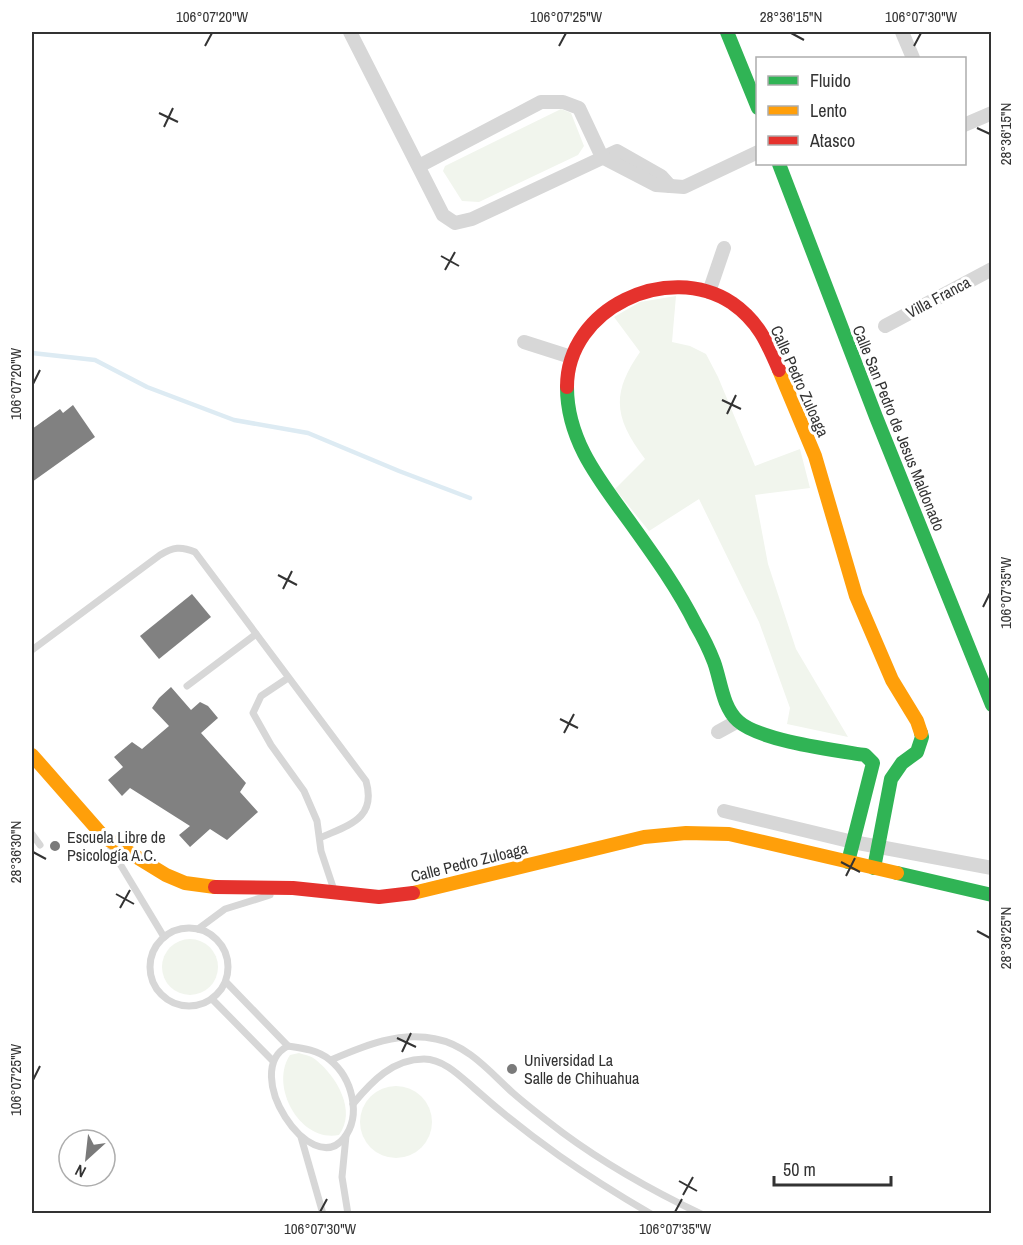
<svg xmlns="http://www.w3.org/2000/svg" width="1023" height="1245" viewBox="0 0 1023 1245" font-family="'Archivo Narrow',sans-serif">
<rect width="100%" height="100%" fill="#fff"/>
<g fill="#f1f5ed">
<polygon points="561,109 571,113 584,146 578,155 479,202 462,201 443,171 445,166"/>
<path d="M676 296 672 342 690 346 706 354 718 377 755 466 800 449 810 488 755 495 768 564 796 649 848 737 787 724 790 708 759 622 699 499 649 531 615 489 645 459C615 419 610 395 640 352L614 317 640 302Z"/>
<circle cx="190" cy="967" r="28"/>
<path d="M299 1053C305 1055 312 1056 316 1060 337 1077 357 1111 339 1135 300 1143 269 1086 290 1055Z"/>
<circle cx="396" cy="1122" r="36"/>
</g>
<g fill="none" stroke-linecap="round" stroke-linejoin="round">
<polyline stroke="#ddebf3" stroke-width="4.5" points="32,353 95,360 147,387 234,420 308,433 399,471 470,498"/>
</g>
<g fill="#818181">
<polygon points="73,405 95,437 32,482 32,429 60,409 63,413"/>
<polygon points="192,594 211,617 159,659 140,636"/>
<polygon points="171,687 191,710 200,702 208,706 218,718 201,733 246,783 240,792 258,812 227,840 210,829 190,847 179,835 190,826 130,788 122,796 108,780 123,767 114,757 132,742 142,749 169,726 152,708 159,698"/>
</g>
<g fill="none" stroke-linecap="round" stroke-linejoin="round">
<g stroke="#d7d7d7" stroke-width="7">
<path d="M32 650 160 555C173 547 181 546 195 552L366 781C377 819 348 825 320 838"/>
<polyline points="288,678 261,696 253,713 271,745 304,791 317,821 321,851 334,890"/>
<polyline points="187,686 256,634"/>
<polyline points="32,834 40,845"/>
<polyline points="111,849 164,937"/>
<circle cx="189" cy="967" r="39"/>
<polyline points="198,929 225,909 270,895"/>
<polyline points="226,982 288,1046"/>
<polyline points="212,999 272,1060"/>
<path d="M288 1046C302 1048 318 1050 330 1060 352 1078 362 1115 344 1138 311 1180 239 1071 288 1046Z"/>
<path d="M331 1060C364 1046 398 1031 436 1039 468 1045 490 1072 513 1093 529 1107 546 1120 563 1133 605 1164 653 1191 701 1214"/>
<path d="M353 1104C372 1081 393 1059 424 1059 444 1059 461 1077 475 1089 531 1139 586 1176 651 1214"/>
<polyline points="346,1136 342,1177 348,1214"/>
<polyline points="301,1137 323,1214"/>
</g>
<g stroke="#d7d7d7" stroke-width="14">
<polyline points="350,32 443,215 455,223 472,219 617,151 661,176 670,186"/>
<polyline points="902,32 913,58"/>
<polyline points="964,125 992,113"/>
<polyline points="419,166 541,102 563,102 579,108 602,157 656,185 684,187 758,152"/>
<polyline points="709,292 724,248"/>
<polyline points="885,326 992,269"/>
<polyline points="524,342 571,357"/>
<polyline points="718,732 738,721"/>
<polyline points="724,811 853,842 992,868"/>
</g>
<g stroke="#30b455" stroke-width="14">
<polyline points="727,32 758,108"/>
<polyline points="779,164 876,417 992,705"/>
<path d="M567 387C567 442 601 482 632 525 655 557 678 589 696 625 703 637 709 649 714 662 721 681 722 706 738 721 760 741 834 750 865 755L873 763 848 862"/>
<polyline points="874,868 891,779 902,763 917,752 922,737 921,733"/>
<polyline points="897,873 992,895"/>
</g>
<g stroke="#ff9f0a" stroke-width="14">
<polyline points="779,370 815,456 856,596 892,680 917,721 921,733"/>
<polyline points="32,755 104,837 166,875 185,883 215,887"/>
<polyline points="413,893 644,837 686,833 729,834 897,873"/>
</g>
<g stroke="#e5322d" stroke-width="14">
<path d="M567 387C567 308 668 261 732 303 758 321 767 342 779 370"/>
<polyline points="215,887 293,888 379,897 413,893"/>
</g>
</g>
<path fill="none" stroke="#333" stroke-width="2" d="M791 33 804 40M205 46 212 33M559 46 566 33M914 46 921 33M159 113 178 122M164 127 173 108M977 128 990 134M441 256 459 266M445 270 455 252M33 384 40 370M722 400 741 409M727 414 736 395M278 575 297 585M283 589 292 571M983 607 990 593M560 719 578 728M564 733 574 714M33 852 46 859M841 862 860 872M846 876 855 858M116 894 134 904M120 908 130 890M977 931 990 938M397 1038 416 1047M402 1052 411 1033M33 1080 40 1066M679 1181 697 1191M683 1195 693 1177M320 1212 327 1199M675 1212 682 1199"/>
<g fill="#7a7a7a" stroke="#fff" stroke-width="2">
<circle cx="55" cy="846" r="6"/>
<circle cx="512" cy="1069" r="6"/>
</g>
<g text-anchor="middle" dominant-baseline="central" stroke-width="6" stroke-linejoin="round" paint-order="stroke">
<g font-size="16" fill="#333" stroke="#fff">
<text transform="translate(938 297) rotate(-28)">Villa Franca</text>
<text transform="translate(800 381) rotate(66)">Calle Pedro Zuloaga</text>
<text transform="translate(899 428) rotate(68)">Calle San Pedro de Jesus Maldonado</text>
<text transform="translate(469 862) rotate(-14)">Calle Pedro Zuloaga</text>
</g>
<g font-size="16" fill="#333" stroke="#fff" text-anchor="start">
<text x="67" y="837">Escuela Libre de<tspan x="67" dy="18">Psicología A.C.</tspan></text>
<text x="524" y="1060">Universidad La<tspan x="524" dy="18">Salle de Chihuahua</tspan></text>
</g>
</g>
<rect width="1023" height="1245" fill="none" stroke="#ffffff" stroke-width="66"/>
<rect x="756" y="57" width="210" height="108" fill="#ffffff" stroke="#adadad" stroke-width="1.5"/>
<rect x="768" y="76" width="30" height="9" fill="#30b455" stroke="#adadad" stroke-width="1.5"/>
<text x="810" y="87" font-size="18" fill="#333333">Fluido</text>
<rect x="768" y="106" width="30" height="9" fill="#ff9f0a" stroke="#adadad" stroke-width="1.5"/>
<text x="810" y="117" font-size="18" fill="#333333">Lento</text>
<rect x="768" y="136" width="30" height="9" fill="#e5322d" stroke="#adadad" stroke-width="1.5"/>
<text x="810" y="147" font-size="18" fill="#333333">Atasco</text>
<g transform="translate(87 1158) rotate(207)"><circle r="28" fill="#ffffff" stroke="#adadad" stroke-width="1.5"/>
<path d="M0-4.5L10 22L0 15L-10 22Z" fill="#7a7a7a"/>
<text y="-9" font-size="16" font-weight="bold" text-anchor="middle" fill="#333333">N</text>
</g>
<path d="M774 1176v9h117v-9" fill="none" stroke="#333333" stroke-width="3"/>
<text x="783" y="1176" font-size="18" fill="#333333" stroke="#ffffff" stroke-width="4.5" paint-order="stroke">50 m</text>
<rect x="33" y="33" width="957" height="1179" fill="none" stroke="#333" stroke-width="2"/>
<g font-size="15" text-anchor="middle" fill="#333">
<text x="212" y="22">106°07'20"W</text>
<text x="566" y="22">106°07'25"W</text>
<text x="791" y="22">28°36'15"N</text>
<text x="921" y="22">106°07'30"W</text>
<text transform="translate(1006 134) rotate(-90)" y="5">28°36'15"N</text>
<text transform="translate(16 384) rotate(-90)" y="5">106°07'20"W</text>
<text transform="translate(1006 593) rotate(-90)" y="5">106°07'35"W</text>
<text transform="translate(16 852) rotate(-90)" y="5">28°36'30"N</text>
<text transform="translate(1006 938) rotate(-90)" y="5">28°36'25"N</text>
<text transform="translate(16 1080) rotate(-90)" y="5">106°07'25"W</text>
<text x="320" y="1234">106°07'30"W</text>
<text x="675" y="1234">106°07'35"W</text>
</g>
</svg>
